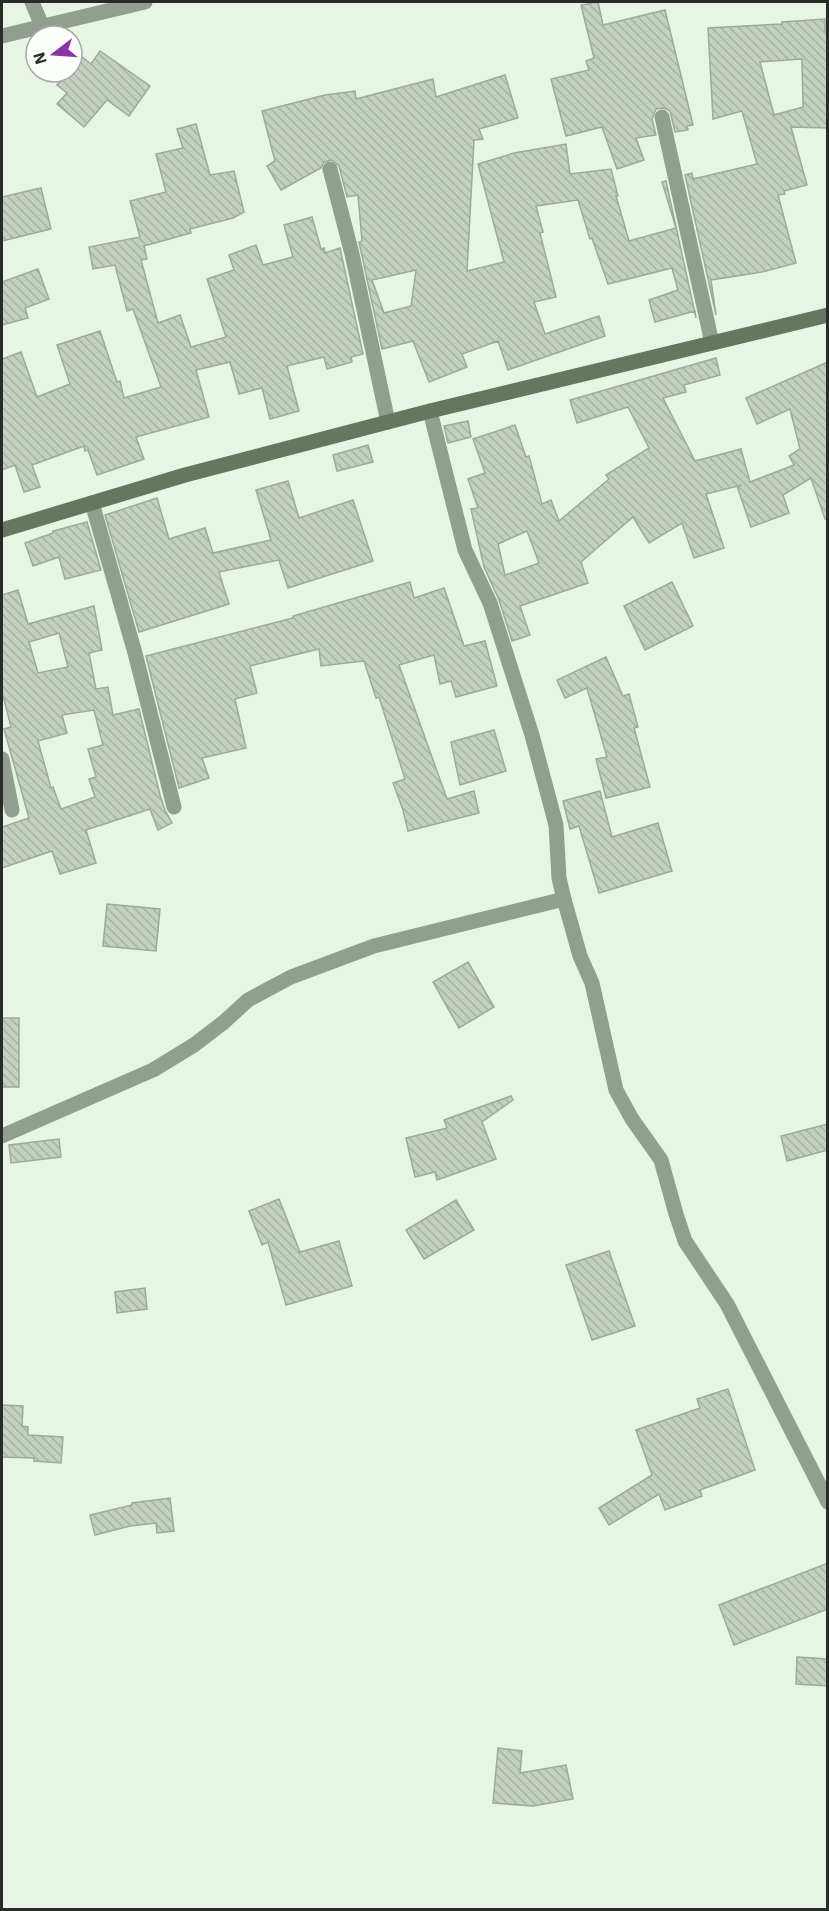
<svg xmlns="http://www.w3.org/2000/svg" width="829" height="1911" viewBox="0 0 829 1911" font-family="'IBM Plex Sans',sans-serif">
<defs>
<pattern id="building-back-hatch" width="6" height="6" patternUnits="userSpaceOnUse" patternTransform="scale(1.5)"><rect width="6" height="6" fill="#c4d0c0"/><path d="M-1 5l2 2M0 0l6 6M5-1l2 2" fill="none" stroke="#a8b3a5"/></pattern>
</defs>
<rect width="100%" height="100%" fill="#e8f5e4"/>
<g fill="url(#building-back-hatch)" stroke="#9daa9a" stroke-width="1.5" fill-rule="evenodd">
<polygon points="598,2 603,25 665,10 693,125 687,126 688,130 675,132 670,111 664,108 656,109 652,119 656,135 636,138 644,160 617,169 602,127 566,136 551,79 589,70 586,61 594,58 581,5"/>
<path d="M825 19V31H828V128L791 127 807 185 784 191 785 194 778 195 796 263 762 272 711 280 716 315 685 175 692 173 693 179 757 164 742 111 713 119 708 28 782 24V22ZM802 59 803 107 774 115 760 62Z"/>
<polygon points="72,49 91,64 100,51 150,86 129,116 107,100 84,127 57,104 67,93 57,85 69,72 72,72"/>
<path d="M505 75 518 118 479 129 483 139 474 140 467 271 504 262 478 164 514 153 566 144 570 174 611 169 618 196H616L629 241 676 228 662 182 666 181 696 318 695 311 655 322 649 300 678 290 672 268 608 284 592 238 590 239 578 200 536 206 543 232 540 233 556 297 534 302 545 334 599 316 605 336 508 370 498 341 462 354 467 367 429 382 413 341 382 349 359 242 362 241 358 195 347 197 339 166 332 160 324 162 321 168 281 190 267 166 275 161 262 111 325 95 355 91 356 99 433 79 436 97ZM416 270 411 306 384 313 372 280Z"/>
<polygon points="196,124 210,175 234,171 244,212 233,218 190,229 191,233 144,246 147,259 141,260 158,323 180,315 191,347 226,337 207,279 234,270 229,255 256,245 263,265 293,257 284,225 312,217 321,249 324,248 325,253 340,248 363,354 351,357 352,362 327,369 324,357 287,366 299,411 270,419 262,388 239,394 230,362 196,370 209,417 136,437 144,459 97,475 88,450 85,451 84,446 32,465 40,487 24,492 15,465 2,470 2,359 21,352 37,397 70,384 57,345 100,331 117,382 120,381 124,398 161,387 133,309 127,311 115,265 93,269 89,247 140,237 130,201 166,192 156,154 183,148 177,129"/>
<polygon points="41,188 51,229 2,241 2,197"/>
<polygon points="38,269 49,299 25,308 28,318 2,325 2,282"/>
<path d="M716 358 720 375 684 385 686 392 663 398 695 461 741 449 750 482 794 465 789 456 800 449 790 409 757 424 746 398 828 362V519H825L811 478 783 495 789 513 751 527 737 486 742 485 706 494 724 548 694 558 682 523 649 543 633 517 581 562 588 583 520 606 530 635 512 641 499 600 484 567 471 509 478 508 468 479 485 473 473 439 515 425 526 457 529 456 542 504 551 500 559 521 609 479 606 475 649 448 628 407 577 423 570 400ZM527 531 539 563 505 575 498 544Z"/>
<polygon points="468,421 471,437 448,443 444,426"/>
<polygon points="368,445 373,462 337,471 333,455"/>
<polygon points="288,481 299,518 353,500 373,561 288,588 279,560 219,572 229,604 139,632 105,515 157,498 169,539 205,528 213,553 271,540 256,490"/>
<polygon points="87,522 101,570 65,579 59,557 33,566 25,543 53,533 53,531"/>
<polygon points="410,582 414,598 444,588 464,646 485,641 497,686 456,697 451,681 440,684 434,655 399,665 447,799 474,791 479,813 408,831 403,810 393,783 405,779 379,697 376,698 364,661 321,666 319,649 250,666 257,693 235,699 246,748 202,758 209,778 179,788 146,656 293,618 293,616"/>
<polygon points="672,582 693,626 645,650 624,606"/>
<path d="M18 590 28 624 94 606 102 650 89 653 96 689 108 687 113 715 139 709 160 795 165 810 172 823 158 830 150 809 86 830 96 863 60 874 52 851 2 868V827L29 818 4 729 11 727 2 692V595ZM59 633 68 667 38 673 29 642ZM94 710 103 745 88 749 96 777 89 779 95 797 61 809 53 787 51 788 38 741 67 733 62 715Z"/>
<polygon points="606,657 623,696 629,694 638,727 634,728 650,787 606,798 596,759 607,757 587,688 565,698 557,680"/>
<polygon points="494,730 506,771 460,785 451,742"/>
<polygon points="600,791 612,837 658,823 672,871 599,893 579,826 570,829 563,801"/>
<polygon points="107,904 160,909 156,951 103,946"/>
<polygon points="468,962 494,1007 459,1028 433,982"/>
<rect x="2" y="1018" width="17" height="69"/>
<polygon points="511,1096 513,1100 482,1122 496,1159 437,1180 435,1172 415,1177 406,1138 447,1128 444,1120"/>
<polygon points="828,1124 828,1150 787,1161 781,1136"/>
<polygon points="59,1139 61,1157 11,1163 9,1145"/>
<polygon points="279,1199 300,1252 339,1241 352,1286 286,1305 268,1242 262,1245 249,1211"/>
<polygon points="456,1200 474,1230 424,1259 406,1230"/>
<polygon points="609,1251 635,1326 592,1340 566,1265"/>
<polygon points="145,1288 147,1309 117,1313 115,1292"/>
<polygon points="728,1389 755,1470 700,1490 702,1496 665,1510 659,1494 609,1525 599,1508 652,1475 636,1430 700,1408 697,1399"/>
<polygon points="2,1405 23,1406 22,1426 28,1427 28,1435 63,1437 61,1463 34,1461 34,1458 2,1457"/>
<polygon points="170,1498 174,1531 157,1533 156,1523 130,1526 95,1535 90,1515 132,1505 132,1503"/>
<polygon points="828,1563 828,1609 734,1645 719,1605"/>
<polygon points="797,1657 828,1659 828,1686 796,1684"/>
<polygon points="498,1748 522,1751 520,1773 566,1765 573,1799 533,1806 493,1803"/>
</g>
<g fill="none" stroke-linecap="round" stroke-linejoin="round">
<g stroke="#929e8f" stroke-width="15">
<polyline points="32,2 42,26"/>
<polyline points="2,36 145,2"/>
<polyline points="662,117 712,343"/>
<polyline points="330,169 352,254 388,422"/>
<polyline points="430,411 465,550 490,603 532,735 556,825 559,878 564,899 580,956 592,983 616,1090 632,1119 661,1160 676,1214 685,1241 727,1304 828,1502"/>
<polyline points="92,503 135,653 174,807"/>
<polyline points="2,759 12,810"/>
<polyline points="2,1136 153,1070 194,1045 224,1022 248,1000 291,977 374,946 564,899"/>
</g>
<polyline stroke="#667760" stroke-width="15" points="2,530 185,475 430,411 828,315"/>
</g>
<rect width="829" height="1911" fill="none" stroke="#272c26" stroke-width="6"/>
<g transform="translate(54 54) rotate(253)"><circle r="28" fill="#fcfefb" stroke="#a7aaa6" stroke-width="1.5"/>
<path d="M0-4.5L10 22L0 15L-10 22Z" fill="#8a34a2"/>
<text y="-9" font-size="16" font-weight="bold" text-anchor="middle" fill="#272c26">N</text>
</g>
</svg>
